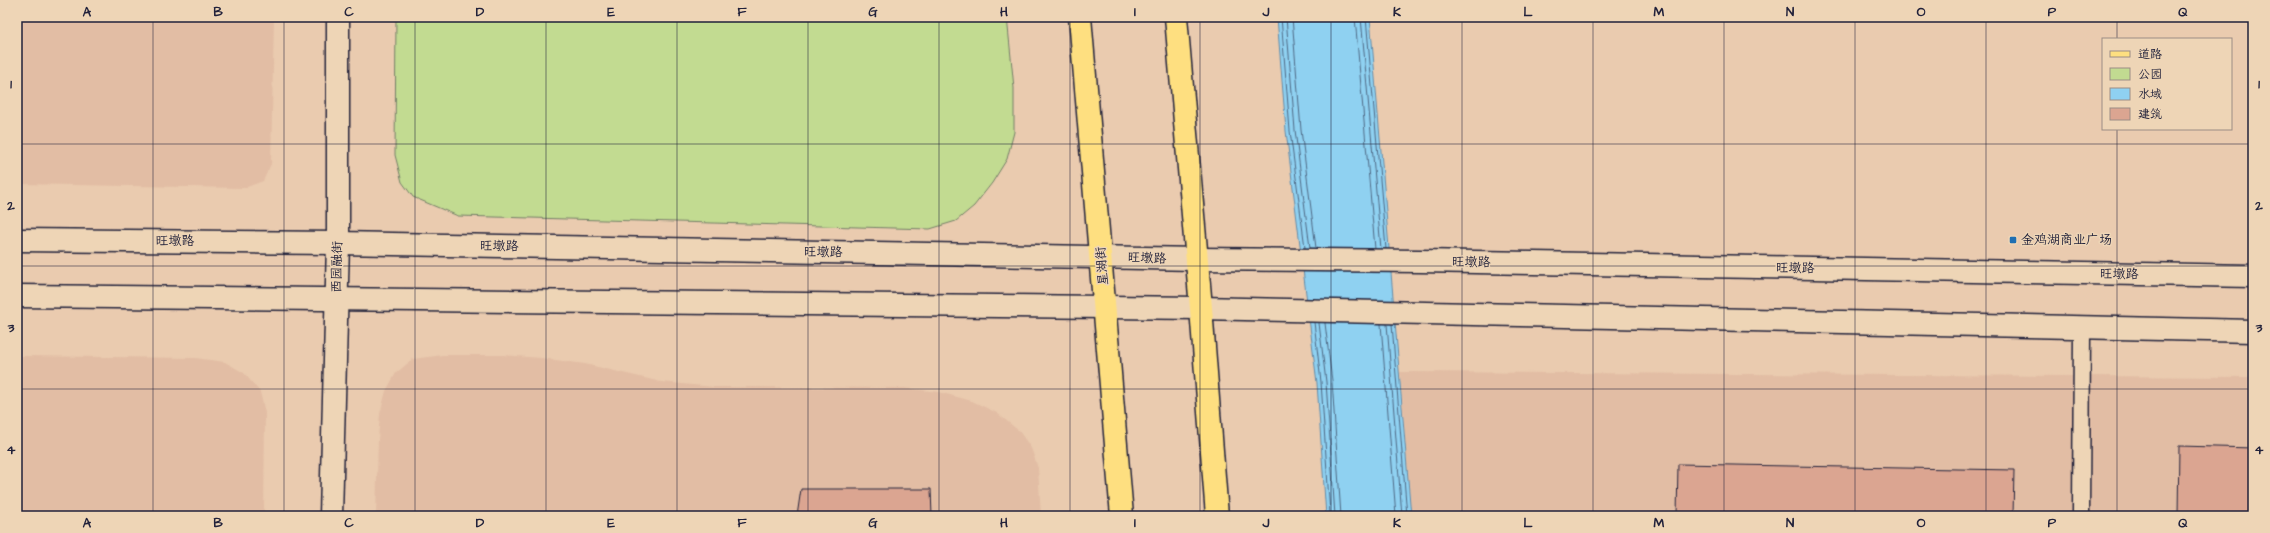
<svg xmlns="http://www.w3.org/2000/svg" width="2270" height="533" viewBox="0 0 2270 533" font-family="'Architects Daughter','LXGW WenKai TC',sans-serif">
<rect width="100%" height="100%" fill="#eacbaf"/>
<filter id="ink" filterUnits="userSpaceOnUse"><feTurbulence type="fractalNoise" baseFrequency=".025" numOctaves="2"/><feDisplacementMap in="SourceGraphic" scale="8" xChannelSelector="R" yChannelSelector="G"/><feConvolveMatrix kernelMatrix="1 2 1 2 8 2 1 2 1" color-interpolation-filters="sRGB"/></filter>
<g filter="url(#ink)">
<g fill="#e2bda4">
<polygon points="17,17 274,17 271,164 263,181 244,188 17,184"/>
<polygon points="443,355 503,355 541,358 585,364 661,382 714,387 903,388 939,392 972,401 997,413 1019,431 1031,448 1038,468 1041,516 376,516 378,440 380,414 386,391 396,373 413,359"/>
<polygon points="17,356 195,358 225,362 244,373 260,392 265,413 264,516 17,516"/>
<polygon points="1400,372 2253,377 2253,516 1411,516"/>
</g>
<polygon fill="#c2db91" stroke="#727e66" points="396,17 1007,17 1014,88 1014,132 1007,159 992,183 974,206 956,221 930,229 458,216 413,197 402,182 395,155"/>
<polygon fill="#8fd1f1" stroke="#638ba8" points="1277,17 1370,17 1411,516 1326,516 1317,383 1286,131"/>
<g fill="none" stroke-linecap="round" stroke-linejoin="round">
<g stroke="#4e6884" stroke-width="1">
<polyline points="1281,17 1290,131 1305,248"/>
<polyline points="1286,17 1295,130 1310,248"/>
<polyline points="1292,17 1301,130 1316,248"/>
<polyline points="1355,17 1375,249"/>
<polyline points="1361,17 1381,249"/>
<polyline points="1366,17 1386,249"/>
<polyline points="1314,322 1321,382 1330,516"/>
<polyline points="1319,323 1326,382 1335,516"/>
<polyline points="1325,323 1332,381 1341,516"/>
<polyline points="1381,324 1396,516"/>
<polyline points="1387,324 1402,516"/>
<polyline points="1392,324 1407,516"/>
</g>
</g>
<g fill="#dba591" stroke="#22223b">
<polygon points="2179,446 2253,448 2253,516 2178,516"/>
<polygon points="1678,464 2014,470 2013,516 1677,516"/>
<polygon points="801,489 931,489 932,516 797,516"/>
</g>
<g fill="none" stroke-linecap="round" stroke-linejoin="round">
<defs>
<polyline id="service" points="2081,516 2082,328"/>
<polyline id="tertiary" points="331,516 338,243 338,17"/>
<g id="secondary">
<polyline points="17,240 338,243 1197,259 1420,261 2253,276"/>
<polyline points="17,296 1201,308 2253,331"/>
</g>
<g id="primary">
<polyline points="1080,17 1122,516"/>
<polyline points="1176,17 1201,308 1217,516"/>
</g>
</defs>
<use href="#service" stroke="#22223b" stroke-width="19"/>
<use href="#tertiary" stroke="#22223b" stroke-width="25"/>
<use href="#secondary" stroke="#22223b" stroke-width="25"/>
<use href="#primary" stroke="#22223b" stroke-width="25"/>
<use href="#service" stroke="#eed5b6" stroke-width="16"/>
<use href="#tertiary" stroke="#eed5b6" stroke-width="22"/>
<use href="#secondary" stroke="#eed5b6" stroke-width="22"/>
<use href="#primary" stroke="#fedf80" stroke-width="22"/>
</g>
</g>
<path fill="none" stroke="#22223b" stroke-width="1" stroke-opacity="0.55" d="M153 17V516M284 17V516M415 17V516M546 17V516M677 17V516M808 17V516M939 17V516M1070 17V516M1200 17V516M1331 17V516M1462 17V516M1593 17V516M1724 17V516M1855 17V516M1986 17V516M2117 17V39M2117 129V516M17 144H2253M17 266H2253M17 389H2253"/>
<rect fill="#1f6fb2" stroke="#eed5b6" stroke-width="1.5" x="2009" y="236" width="8" height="8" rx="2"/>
<g text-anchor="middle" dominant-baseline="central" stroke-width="3" stroke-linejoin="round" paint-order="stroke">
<g font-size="13" fill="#22223b" stroke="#eed5b6" text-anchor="start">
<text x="2021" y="240">金鸡湖商业广场</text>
</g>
<g font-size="13" fill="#22223b" stroke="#eed5b6">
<text x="175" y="241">旺墩路</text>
<text transform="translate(499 246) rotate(1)">旺墩路</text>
<text transform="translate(823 252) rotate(1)">旺墩路</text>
<text transform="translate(1147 258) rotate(2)">旺墩路</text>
<text transform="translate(1471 262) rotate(1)">旺墩路</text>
<text transform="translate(1102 266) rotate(-95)">星湖街</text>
<text transform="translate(337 267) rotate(-89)">西园融街</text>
<text transform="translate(1795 268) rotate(1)">旺墩路</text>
<text transform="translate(2119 274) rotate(1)">旺墩路</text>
</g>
</g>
<rect width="2270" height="533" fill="none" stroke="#eed5b6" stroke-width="44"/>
<rect x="2102" y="38" width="130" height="92" fill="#eed5b6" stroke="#9c8d85"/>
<rect x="2110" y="51" width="20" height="6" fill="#fedf80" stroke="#9c8d85"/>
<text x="2138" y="58" font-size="12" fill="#22223b">道路</text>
<rect x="2110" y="68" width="20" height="12" fill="#c2db91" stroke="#9c8d85"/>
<text x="2138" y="78" font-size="12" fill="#22223b">公园</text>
<rect x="2110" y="88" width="20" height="12" fill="#8fd1f1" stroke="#9c8d85"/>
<text x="2138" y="98" font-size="12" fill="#22223b">水域</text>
<rect x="2110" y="108" width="20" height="12" fill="#dba591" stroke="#9c8d85"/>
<text x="2138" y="118" font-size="12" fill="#22223b">建筑</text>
<rect x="22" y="22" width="2226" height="489" fill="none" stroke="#22223b" stroke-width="1.5"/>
<g font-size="13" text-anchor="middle" font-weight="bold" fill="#22223b">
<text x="87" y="16">A</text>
<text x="218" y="16">B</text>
<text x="349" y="16">C</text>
<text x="480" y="16">D</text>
<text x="611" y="16">E</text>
<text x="742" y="16">F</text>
<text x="873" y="16">G</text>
<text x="1004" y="16">H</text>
<text x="1135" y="16">I</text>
<text x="1266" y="16">J</text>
<text x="1397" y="16">K</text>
<text x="1528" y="16">L</text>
<text x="1659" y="16">M</text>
<text x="1790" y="16">N</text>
<text x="1921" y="16">O</text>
<text x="2052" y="16">P</text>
<text x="2183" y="16">Q</text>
<text x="11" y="88">1</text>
<text x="2259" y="88">1</text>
<text x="11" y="210">2</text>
<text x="2259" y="210">2</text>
<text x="11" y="332">3</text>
<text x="2259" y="332">3</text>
<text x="11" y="454">4</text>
<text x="2259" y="454">4</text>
<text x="87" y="527">A</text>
<text x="218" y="527">B</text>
<text x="349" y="527">C</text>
<text x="480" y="527">D</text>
<text x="611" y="527">E</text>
<text x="742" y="527">F</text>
<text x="873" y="527">G</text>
<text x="1004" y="527">H</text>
<text x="1135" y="527">I</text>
<text x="1266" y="527">J</text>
<text x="1397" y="527">K</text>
<text x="1528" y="527">L</text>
<text x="1659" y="527">M</text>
<text x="1790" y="527">N</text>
<text x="1921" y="527">O</text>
<text x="2052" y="527">P</text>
<text x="2183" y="527">Q</text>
</g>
</svg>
